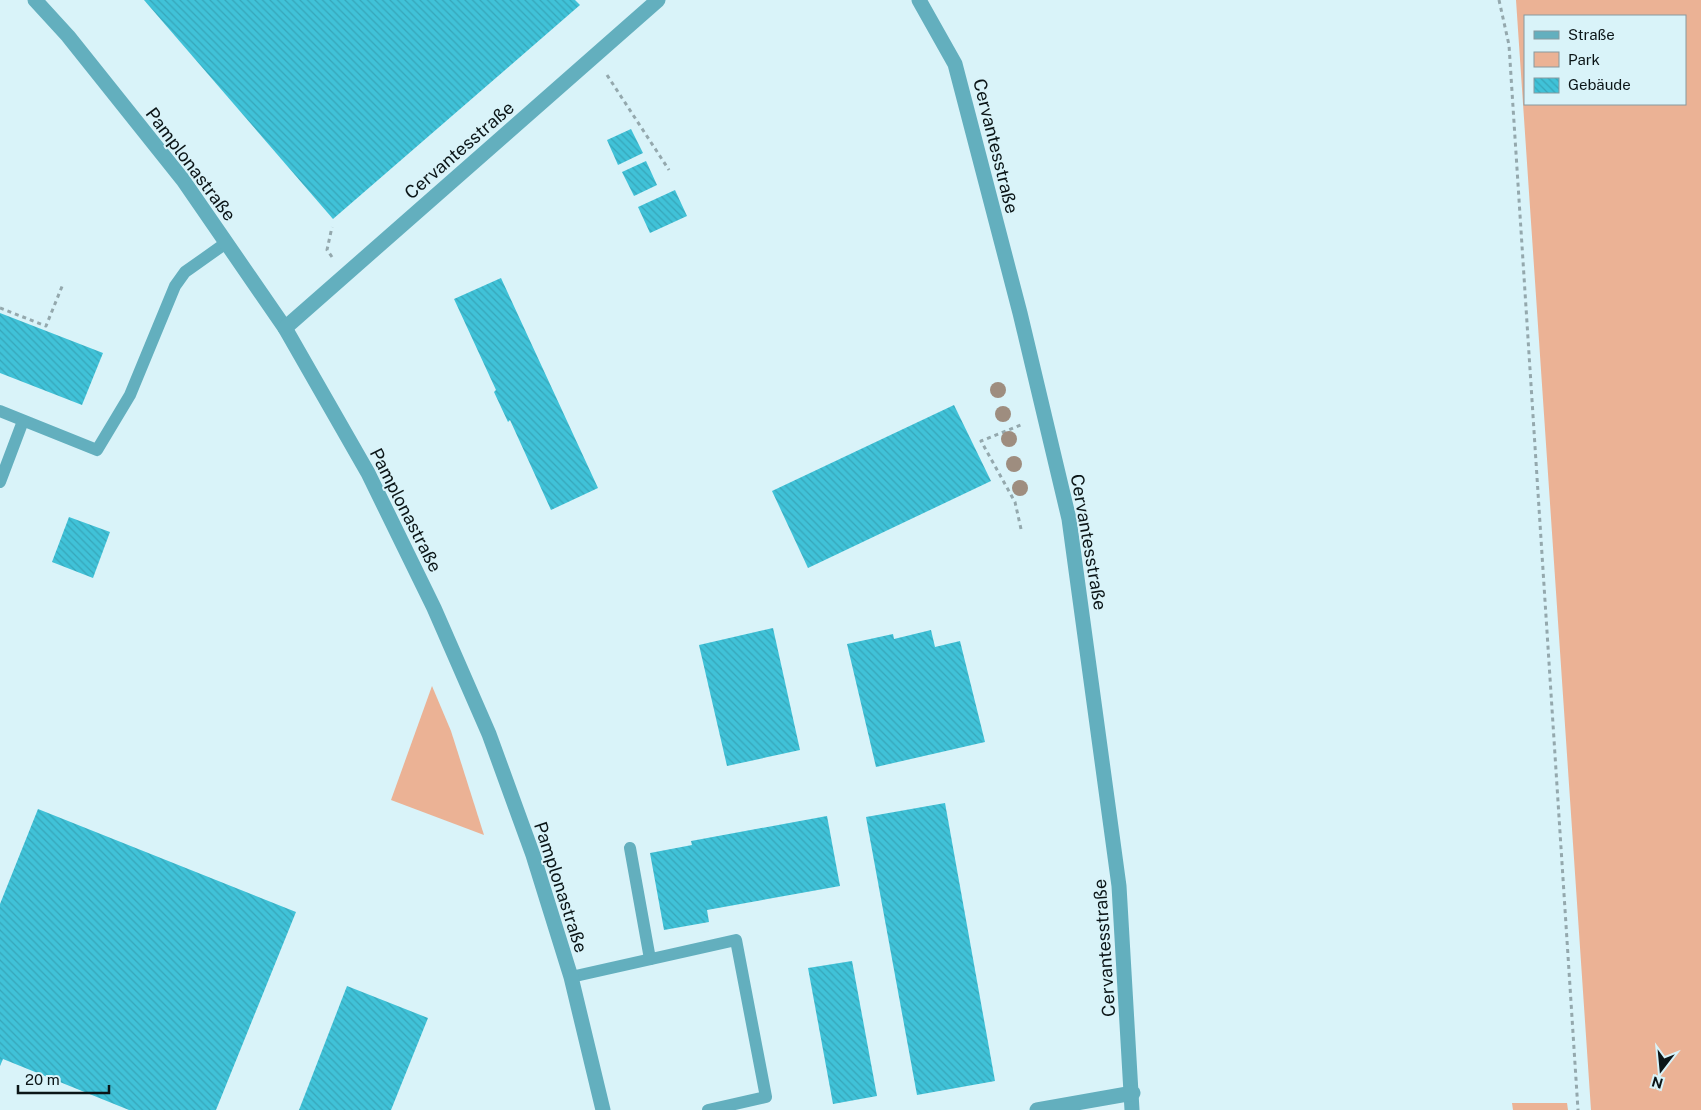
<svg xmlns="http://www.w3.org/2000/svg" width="1701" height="1110" viewBox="0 0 1701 1110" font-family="'Public Sans',sans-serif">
<defs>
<pattern id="building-back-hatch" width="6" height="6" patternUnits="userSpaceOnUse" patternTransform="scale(1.25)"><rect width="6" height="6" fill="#40c2d8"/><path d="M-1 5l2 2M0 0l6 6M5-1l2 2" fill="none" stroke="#37a6b9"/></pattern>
</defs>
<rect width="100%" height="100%" fill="#d9f3f9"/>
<g fill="#ebb295" fill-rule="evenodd">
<path d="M1516 0H1701V1110H1591ZM1685 16V104H1525V16Z"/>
<polygon points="432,686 451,731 484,835 391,800"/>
<polygon points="1512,1103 1567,1103 1568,1110 1513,1110"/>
</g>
<g fill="url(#building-back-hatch)">
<polygon points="144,0 575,0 580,5 333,219"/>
<polygon points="631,129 643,153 618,165 607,140"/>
<polygon points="646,161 657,185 634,196 622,172"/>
<polygon points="675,190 687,216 650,233 638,207"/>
<polygon points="501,278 598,488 551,510 510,420 508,422 494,392 496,390 454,299"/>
<polygon points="0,313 103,353 82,405 0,373"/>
<polygon points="954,405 991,481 808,568 772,491"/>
<polygon points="69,517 110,532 93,578 52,562"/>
<polygon points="773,628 800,750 727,766 699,645"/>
<polygon points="931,630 935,647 960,641 985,742 876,767 847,644 893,634 894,639"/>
<polygon points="945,803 995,1081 917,1095 866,817"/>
<polygon points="38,809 296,912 216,1110 129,1110 3,1059 0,1066 0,904"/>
<polygon points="827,816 840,886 707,910 709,922 664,930 650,853 692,845 691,841"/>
<polygon points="852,961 877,1096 833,1104 808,968"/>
<polygon points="347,986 428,1018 391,1110 299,1110"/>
</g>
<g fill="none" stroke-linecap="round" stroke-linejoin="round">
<g stroke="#94a8ad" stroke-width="3" stroke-dasharray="4 4" stroke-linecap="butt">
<polyline points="1499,0 1509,45 1578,1110"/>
<polyline points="607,75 669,170"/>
<polyline points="332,257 327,250 332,227"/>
<polyline points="0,308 46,326 63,284"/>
<polyline points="1021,529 1015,502 981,441 1023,424"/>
</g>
<g stroke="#63afbe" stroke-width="12">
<polyline points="0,411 97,450 130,395 175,286 185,272 226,243"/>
<polyline points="0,482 23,421"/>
<polyline points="630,848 650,959"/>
<polyline points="571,977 736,940 766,1097 708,1110"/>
</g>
<g stroke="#63afbe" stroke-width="15">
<polyline points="35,0 68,36 183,180 285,328 368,473 434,608 489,734 533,855 571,977 603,1110"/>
<polyline points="919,0 955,64 1020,313 1069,519 1119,886 1132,1110"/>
<polyline points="285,328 658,0"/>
<polyline points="1037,1110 1133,1093"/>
</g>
</g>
<g fill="#9e8d7f">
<circle cx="998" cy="390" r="8"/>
<circle cx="1003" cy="414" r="8"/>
<circle cx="1009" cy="439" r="8"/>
<circle cx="1014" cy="464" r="8"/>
<circle cx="1020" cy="488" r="8"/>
</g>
<g text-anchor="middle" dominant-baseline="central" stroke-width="4" stroke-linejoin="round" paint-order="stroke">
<g font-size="18" fill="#0b1517" stroke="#d9f3f9">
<text transform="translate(996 146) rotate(76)">Cervantesstraße</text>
<text transform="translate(459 150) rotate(-41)">Cervantesstraße</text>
<text transform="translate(191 164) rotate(53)">Pamplonastraße</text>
<text transform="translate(406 510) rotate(63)">Pamplonastraße</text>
<text transform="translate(1089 542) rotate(80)">Cervantesstraße</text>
<text transform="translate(561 887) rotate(72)">Pamplonastraße</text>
<text transform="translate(1104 948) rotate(-94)">Cervantesstraße</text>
</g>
</g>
<rect x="1524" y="15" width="162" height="90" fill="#d9f3f9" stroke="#879a9f"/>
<rect x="1534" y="31" width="25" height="8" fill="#63afbe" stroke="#879a9f"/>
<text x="1568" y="40" font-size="15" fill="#0b1517">Straße</text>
<rect x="1534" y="52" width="25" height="15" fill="#ebb295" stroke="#879a9f"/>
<text x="1568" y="65" font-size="15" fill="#0b1517">Park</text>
<rect x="1534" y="78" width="25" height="15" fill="url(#building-back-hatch)" stroke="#879a9f"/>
<text x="1568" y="90" font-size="15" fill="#0b1517">Gebäude</text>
<g transform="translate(1661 1070) rotate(196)" stroke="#d9f3f9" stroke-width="4" paint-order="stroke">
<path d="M0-4L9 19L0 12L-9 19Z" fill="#0b1517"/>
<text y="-8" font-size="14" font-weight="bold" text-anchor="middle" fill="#0b1517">N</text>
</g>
<path d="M18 1085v8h91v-8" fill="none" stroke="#0b1517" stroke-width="2.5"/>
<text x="25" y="1085" font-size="15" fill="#0b1517" stroke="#d9f3f9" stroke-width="4" paint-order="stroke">20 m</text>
</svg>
